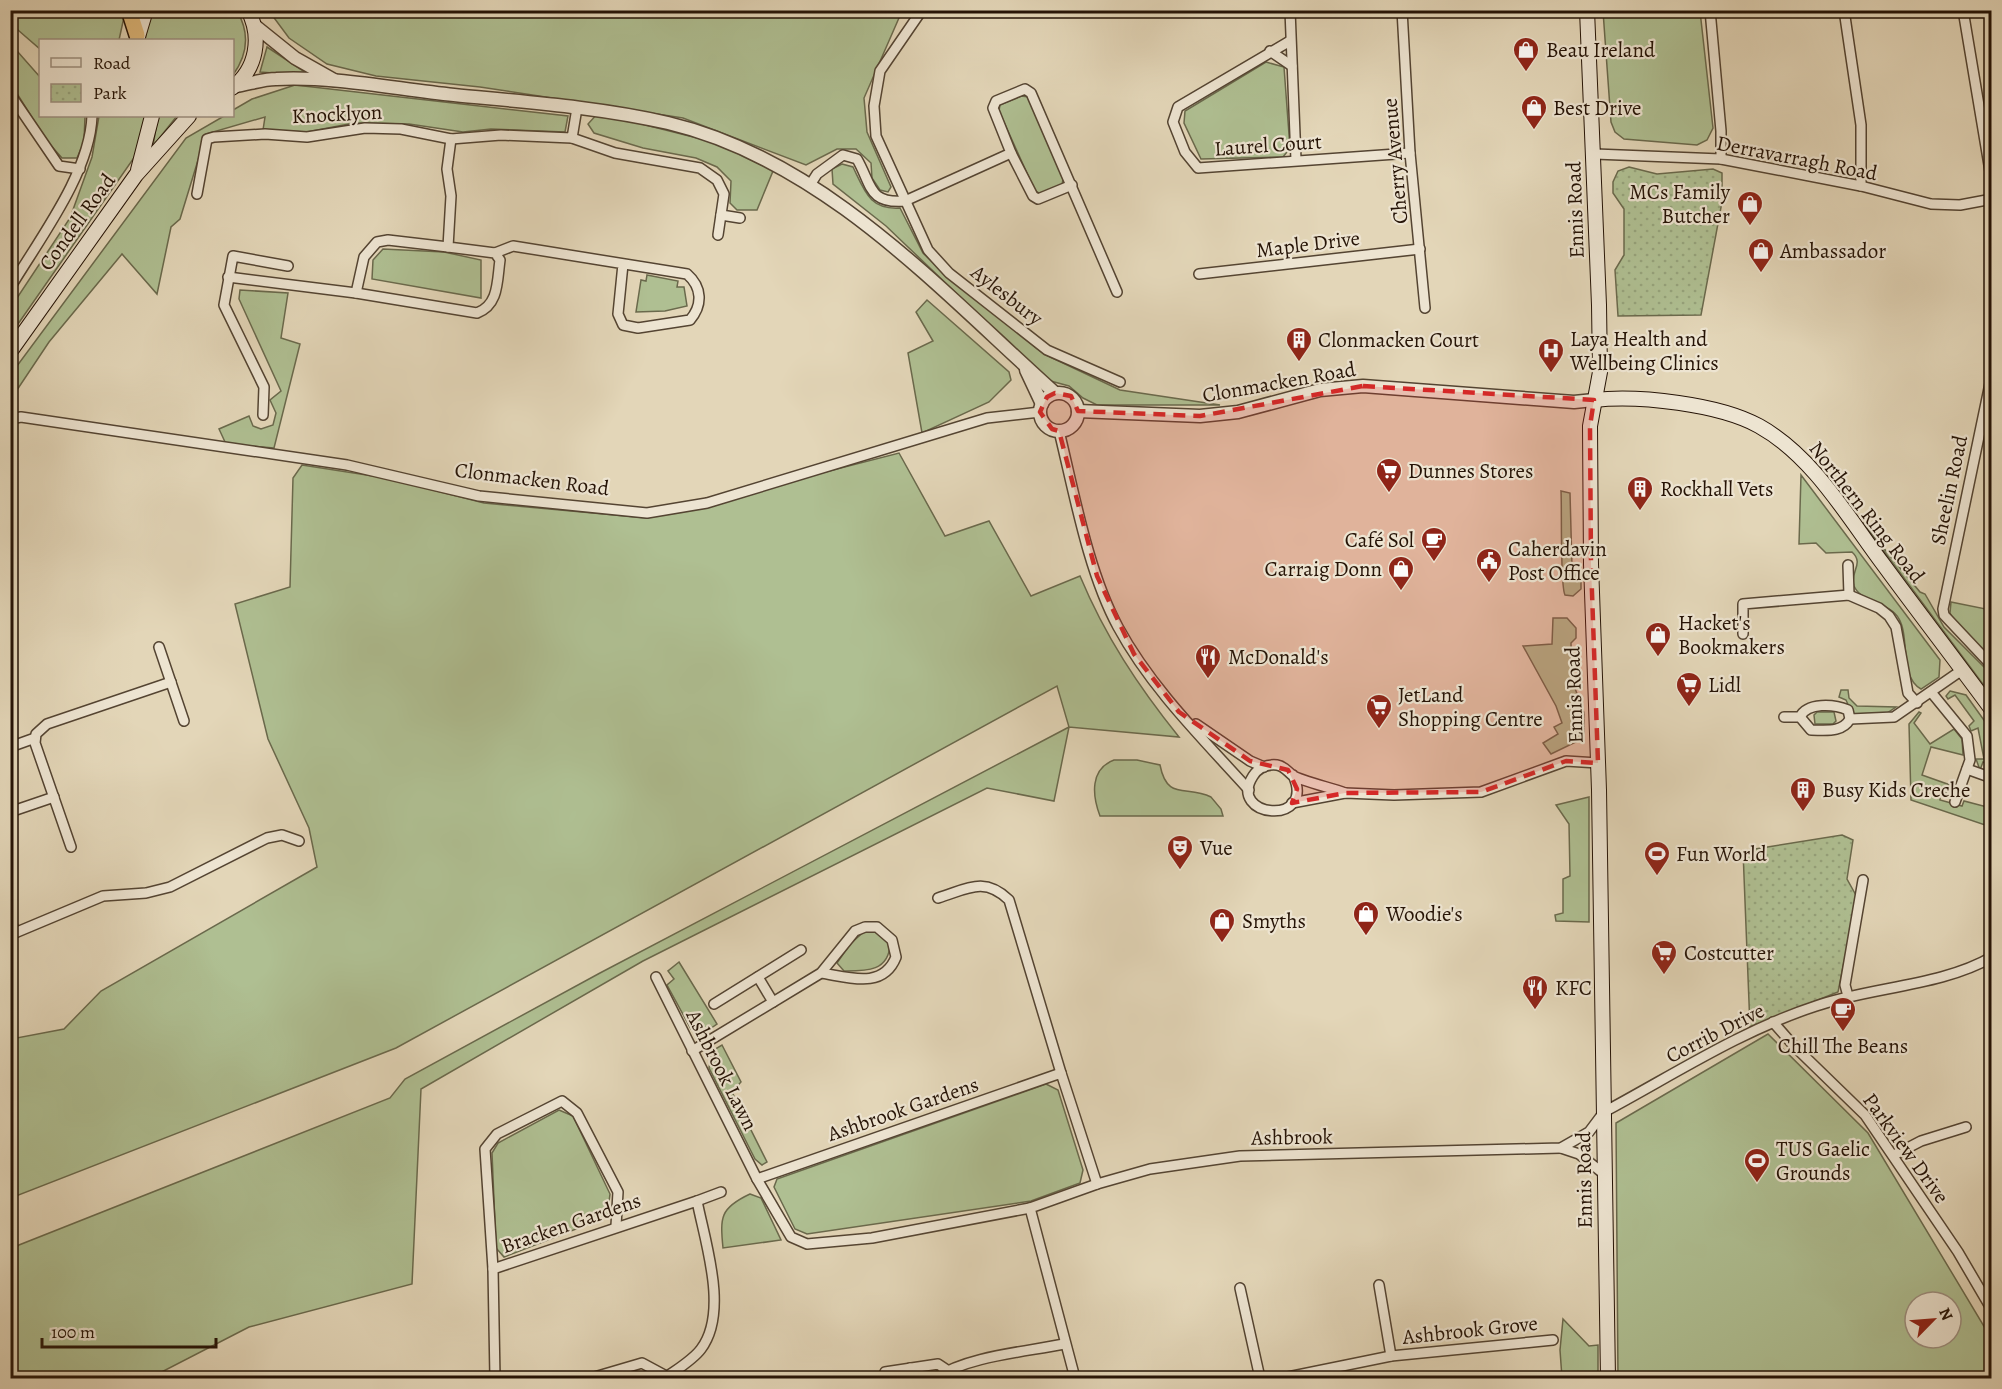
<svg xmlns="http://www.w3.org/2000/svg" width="2002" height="1389" viewBox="0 0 2002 1389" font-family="Alegreya,serif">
<defs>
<pattern id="park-dots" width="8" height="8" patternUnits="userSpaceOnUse" patternTransform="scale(1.5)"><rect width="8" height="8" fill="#afbf92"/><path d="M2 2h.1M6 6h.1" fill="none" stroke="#96a37c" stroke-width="1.8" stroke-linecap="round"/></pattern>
</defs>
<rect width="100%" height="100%" fill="#e3d6b8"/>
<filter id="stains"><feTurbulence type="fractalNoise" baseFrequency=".00333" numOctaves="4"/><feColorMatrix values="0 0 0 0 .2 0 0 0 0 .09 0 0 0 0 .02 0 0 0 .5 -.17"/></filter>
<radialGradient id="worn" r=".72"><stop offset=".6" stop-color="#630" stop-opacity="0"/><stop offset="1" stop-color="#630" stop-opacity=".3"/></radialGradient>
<g fill="#afbf92" stroke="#6a694c" stroke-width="1.5" fill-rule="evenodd">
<polygon points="10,11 121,11 124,17 119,40 40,40 40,49 11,24"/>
<path d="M154 11H237C250 33 248 54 233 75L232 40H145L149 18Z"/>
<polygon points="269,11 902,11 864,98 867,132 891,187 888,192 880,190 872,178 871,163 856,149 837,149 806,165 683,118 480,87 376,76 327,64 289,38"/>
<polygon points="1603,11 1700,11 1713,128 1707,140 1697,145 1624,139 1615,132 1611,122"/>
<polygon points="10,43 40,77 40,116 85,116 84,142 77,158 62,158 46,140 11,84"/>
<polygon points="267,47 311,76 260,72"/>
<polygon points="1266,62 1284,67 1290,148 1283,157 1201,159 1184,123 1185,111"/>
<polygon points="295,85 568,116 565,132 491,129 463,132 409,124 354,123 307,132 263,130 265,117 206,134 180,219 171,227 157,294 122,254 49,342 11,399 11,374 186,138 224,116 232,116 233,110 252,99"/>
<polygon points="1021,96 1029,97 1063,178 1062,186 1041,194 1035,191 999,111 1000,105"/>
<polygon points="598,113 717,143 773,171 757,210 737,210 730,203 731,181 717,167 696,158 643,148 594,133 588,124"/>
<polygon points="99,116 148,116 145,142 11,334 11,307 70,218 92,157"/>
<polygon points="158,116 177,116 153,146"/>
<path d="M842 164 853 167C865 192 870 210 900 208L923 253 950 279 1044 354 1120 390 1220 405H1097L1083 398 1069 386 1047 380 886 226 833 184 832 169Z"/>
<polygon points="383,249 444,252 481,260 481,298 372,279 373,260"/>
<polygon points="647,275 678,281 677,287 684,287 687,306 665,311 636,312 641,280 646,281"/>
<polygon points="240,290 288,293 281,338 300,344 274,448 226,444 219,429 249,416 253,426 261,429 273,425 276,413 270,400 281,391 239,299"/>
<polygon points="927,300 1009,372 1011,380 989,402 922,433 908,353 933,341 916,312"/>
<path d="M899 453 945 536 989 521 1031 596 1080 576C1105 636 1138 686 1179 737L1069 727 1054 801 987 788 643 961 421 1089 412 1284 249 1327 150 1378H11L10 1253 19 1245 390 1098 405 1079 600 973 1069 727 1057 686 396 1048 11 1198V1039L64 1029 101 991 317 867 309 828 268 739 235 604 290 587 293 478 302 465 386 478 484 503 647 518Z"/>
<path d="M1801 475 1940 660 1939 677 1921 689C1899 677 1910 638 1899 619 1890 602 1861 603 1854 586 1849 572 1865 564 1852 552L1826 553 1816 543 1799 544Z"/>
<path d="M1561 491 1570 493 1572 567 1581 578V589L1573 596 1565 595C1560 587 1562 508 1561 491Z"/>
<polygon points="1863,523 1920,592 1925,594 1944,627 1991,674 1991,695"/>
<polygon points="1951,602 1991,610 1991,659 1953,619 1950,613"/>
<polygon points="1553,618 1567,618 1576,628 1576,638 1571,643 1572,680 1584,713 1584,733 1578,741 1551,754 1543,743 1558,734 1554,727 1562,723 1556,706 1523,646 1552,644"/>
<polygon points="1841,690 1848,690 1849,698 1857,706 1896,707 1887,713 1852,714 1846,700 1839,697"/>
<polygon points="1950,691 1966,695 1991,730 1991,765 1983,762 1980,770 1976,759 1984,759 1978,728 1971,731 1969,726 1974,721 1955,695 1948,699 1946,696"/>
<polygon points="1817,712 1834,712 1836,721 1833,724 1815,724 1814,715"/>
<polygon points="1919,712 1921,713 1914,723 1930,744 1954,729 1962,739 1963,755 1931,747 1922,775 1953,786 1950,791 1940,795 1940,800 1962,806 1964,801 1991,808 1991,827 1911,800 1909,724"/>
<path d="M1114 760H1137L1160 765C1167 801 1186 785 1211 797L1221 809 1223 816H1100C1092 795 1090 769 1114 760Z"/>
<polygon points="1589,797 1589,922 1556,921 1555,915 1563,913 1563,879 1570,876 1569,824 1556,805"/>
<path d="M866 930 874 931 890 944C889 972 865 971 844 971L837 963 850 944Z"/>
<polygon points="679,962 717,1024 704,1033 691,1029 667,985 674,979 668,971"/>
<path d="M1768 1034 1868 1133 1991 1338V1378H1618L1616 1123ZM1915 1302H1951V1338H1915Z"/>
<polygon points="722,1045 741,1082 732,1092 767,1162 762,1165 755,1159 709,1068 712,1051"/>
<polygon points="1046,1084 1058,1090 1083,1170 1080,1183 1031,1201 807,1234 795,1229 774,1187 777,1179"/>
<polygon points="559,1110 573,1116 610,1194 607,1217 504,1257 496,1248 492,1153 498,1143"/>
<path d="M750 1194 761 1198 781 1240 723 1248C720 1217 720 1208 750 1194Z"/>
<polygon points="1563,1319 1589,1346 1598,1345 1598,1378 1562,1378 1560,1350"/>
</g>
<g fill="url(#park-dots)" stroke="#6a694c" stroke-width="1.5">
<polygon points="1629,167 1657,174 1713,169 1722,173 1722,202 1701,315 1618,316 1615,270 1624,255 1624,209 1613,193 1613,182 1618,171"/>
<polygon points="1842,835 1853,840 1847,879 1857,897 1838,992 1750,1027 1743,851"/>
</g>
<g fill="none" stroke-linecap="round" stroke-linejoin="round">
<defs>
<g id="minor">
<polyline points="922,10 880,71 874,106 876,136 928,250 949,273 1047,350 1120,382"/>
<polyline points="1290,10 1296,160"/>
<polyline points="1402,10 1410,153 1425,308"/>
<polyline points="1710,10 1721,131 1721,159"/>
<polyline points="1844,10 1861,125 1861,186"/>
<polyline points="1963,10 1992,183"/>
<polyline points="1290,41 1178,107 1173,122 1185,152 1198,168 1410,153"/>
<polyline points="1270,51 1292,66"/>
<polyline points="10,94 59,166 80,169"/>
<polyline points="572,138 615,153 700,168 717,180 724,194 718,235"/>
<polyline points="1011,153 1033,196 1038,199 1072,185"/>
<polyline points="1595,154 1721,159 1861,186 1931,204 1960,205 1992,199"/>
<path d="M810 185 817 174 843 155 857 159C872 185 868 204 905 201L1011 153 993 108 996 101 1025 89 1031 93 1117 292"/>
<polyline points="197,194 207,139 214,137 265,134 307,137 365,128 401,129 451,139 501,135 572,138 577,108"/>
<polyline points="721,215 740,218"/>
<path d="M495 253 513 246 687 274C702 287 703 305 690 320L638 328 623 325 618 314 623 264"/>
<polyline points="1199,274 1420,249"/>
<path d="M228 277 356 293 477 313C499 305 497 281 500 260L495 253 448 247 451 196 447 169 451 139"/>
<path d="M10 288C40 238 90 173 92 116"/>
<polyline points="356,293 364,257 377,242 388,240 448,247"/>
<polyline points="1992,374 1943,609 1944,615 1992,666"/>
<polyline points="263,415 264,387 224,305 233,256 288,266"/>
<polyline points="10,419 21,417 347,465 479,496 647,513 707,503 987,418 1040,412"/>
<path d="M1059 431C1074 492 1088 572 1118 627 1151 688 1203 739 1249 790"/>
<polyline points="1848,565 1849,595"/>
<polyline points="1743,634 1743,604 1849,595 1879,608 1889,616 1896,627 1908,693 1917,703"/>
<polyline points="159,647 184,721"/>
<polyline points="1931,692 1967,736 1970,760 1955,802"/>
<path d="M1784 717H1800C1807 702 1834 704 1848 710L1850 719C1842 733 1826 730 1811 730L1800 717"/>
<polyline points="1850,719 1894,717 1962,670"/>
<polyline points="1196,724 1250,761 1264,767"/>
<polyline points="10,747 35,738"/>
<polyline points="1967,769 1992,778"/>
<path d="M1293 775C1317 827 1226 818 1253 776 1258 768 1267 764 1277 765 1284 766 1287 771 1292 775 1301 781 1332 788 1345 793"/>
<polyline points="1292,803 1345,793 1394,795 1481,792 1566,761 1598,763"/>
<polyline points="10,812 54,797"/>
<polyline points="71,847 35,743 36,734 47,724 171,682"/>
<path d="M938 898C967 889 984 876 1009 900L1061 1073"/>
<polyline points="10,918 15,933"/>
<polyline points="10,935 103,896 146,893 170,887 267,838 282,835 299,841"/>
<polyline points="656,977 757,1179 791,1237 807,1244 872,1238 1030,1208"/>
<polyline points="758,977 773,1002"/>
<polyline points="1848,996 1845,985 1863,880"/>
<polyline points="714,1004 801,950"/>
<polyline points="1773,1022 1794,1046 1865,1115 1958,1252 1992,1310"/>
<path d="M692 1051 821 973 855 931 865 927H877L892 940 896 957C883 990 848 977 821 973"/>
<polyline points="1561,1148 1579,1154 1604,1174"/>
<polyline points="1894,1155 1921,1141 1966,1127"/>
<polyline points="757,1179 1061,1073 1097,1184"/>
<polyline points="697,1201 721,1192"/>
<polyline points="493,1269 485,1149 497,1134 562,1101 577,1113 618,1192 616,1226"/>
<polyline points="1379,1285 1391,1356"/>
<polyline points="1240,1288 1260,1378"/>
<polyline points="910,1368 922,1378"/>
<polyline points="885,1372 938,1364 947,1370"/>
<path d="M495 1378 493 1269 697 1201C705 1242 729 1312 701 1349 693 1360 676 1370 665 1378"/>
<polyline points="591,1378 642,1363 668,1377"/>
<path d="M935 1378C968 1356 1025 1352 1064 1344"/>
<path d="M1075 1378 1030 1208 1097 1184 1150 1169 1240 1156 1561 1148 1589 1132 1604 1112C1673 1075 1742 1030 1816 1006 1871 987 1942 986 1992 957"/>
<polyline points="1283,1378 1391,1356 1553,1340"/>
</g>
<g id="tertiary">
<polyline points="254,25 295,58 334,80"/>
<path d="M236 86C249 84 263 79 276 79 335 76 395 89 454 95 525 102 598 107 668 123 824 160 940 290 1055 393"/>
<polyline points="1026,370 1042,404"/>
<circle cx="1059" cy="412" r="19"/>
<polyline points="1078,411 1200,416 1238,412 1320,390 1363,386 1574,402 1594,400"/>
</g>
<g id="secondary">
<polyline points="1587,10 1599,305 1600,372 1590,426 1591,564 1599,790 1608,1378"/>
<polyline points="137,40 146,10"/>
<path d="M232 88C257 69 262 37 248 10"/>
<polyline points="138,170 152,116"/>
<polyline points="10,352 136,175 189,116"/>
<path d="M1594 400C1639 395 1719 404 1759 426 1813 456 1847 516 1883 564 1919 613 1956 661 1992 710"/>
</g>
<polyline id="trunk" points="129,10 137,35"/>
</defs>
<use href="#minor" stroke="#544432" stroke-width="12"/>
<use href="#tertiary" stroke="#544432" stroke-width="15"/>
<use href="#secondary" stroke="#251306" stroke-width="16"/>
<use href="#trunk" stroke="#251306" stroke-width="18"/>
<use href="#minor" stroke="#ede4d1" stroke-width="9"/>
<use href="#tertiary" stroke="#ede4d1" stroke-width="12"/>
<use href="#secondary" stroke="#ede4d1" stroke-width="14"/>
<use href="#trunk" stroke="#e2bb7c" stroke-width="15"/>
</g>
<path fill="#d62828" fill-opacity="0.2" stroke="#d62828" stroke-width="4.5" stroke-dasharray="12 8" stroke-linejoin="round" d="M1363 386 1594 400 1590 426 1591 564 1598 763 1566 761 1481 792 1345 793 1292 803 1297 789 1288 770 1250 761 1179 712 1134 654 1097 576 1059 431 1052 429 1040 412 1047 397 1055 393 1071 396 1078 411 1200 416Z"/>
<defs>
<symbol id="shop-pin" viewBox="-11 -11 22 30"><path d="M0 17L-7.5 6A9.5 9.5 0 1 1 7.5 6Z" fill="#8f2418" stroke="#ede4d1"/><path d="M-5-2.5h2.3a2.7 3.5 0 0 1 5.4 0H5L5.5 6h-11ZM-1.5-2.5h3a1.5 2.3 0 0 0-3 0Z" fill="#fff"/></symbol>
<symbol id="building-pin" viewBox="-11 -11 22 30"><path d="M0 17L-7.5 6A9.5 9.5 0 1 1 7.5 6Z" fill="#8f2418" stroke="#ede4d1"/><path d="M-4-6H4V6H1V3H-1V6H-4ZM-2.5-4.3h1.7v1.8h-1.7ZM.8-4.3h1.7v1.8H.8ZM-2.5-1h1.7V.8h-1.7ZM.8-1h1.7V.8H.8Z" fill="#fff"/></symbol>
<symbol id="hospital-pin" viewBox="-11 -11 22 30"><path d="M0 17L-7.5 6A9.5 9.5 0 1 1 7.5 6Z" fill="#8f2418" stroke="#ede4d1"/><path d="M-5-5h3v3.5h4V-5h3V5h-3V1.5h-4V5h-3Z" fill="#fff"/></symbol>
<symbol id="supermarket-pin" viewBox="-11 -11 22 30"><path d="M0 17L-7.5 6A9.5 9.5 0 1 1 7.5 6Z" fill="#8f2418" stroke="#ede4d1"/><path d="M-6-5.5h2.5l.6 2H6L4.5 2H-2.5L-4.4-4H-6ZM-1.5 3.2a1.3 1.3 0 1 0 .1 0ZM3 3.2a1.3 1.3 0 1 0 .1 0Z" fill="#fff"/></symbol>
<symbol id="cafe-pin" viewBox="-11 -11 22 30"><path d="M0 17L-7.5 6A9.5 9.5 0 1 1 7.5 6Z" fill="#8f2418" stroke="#ede4d1"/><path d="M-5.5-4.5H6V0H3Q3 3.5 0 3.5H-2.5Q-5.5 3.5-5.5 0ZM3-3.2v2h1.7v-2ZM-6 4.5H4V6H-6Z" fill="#fff"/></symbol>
<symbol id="civic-pin" viewBox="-11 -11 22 30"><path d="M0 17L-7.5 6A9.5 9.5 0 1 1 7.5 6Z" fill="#8f2418" stroke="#ede4d1"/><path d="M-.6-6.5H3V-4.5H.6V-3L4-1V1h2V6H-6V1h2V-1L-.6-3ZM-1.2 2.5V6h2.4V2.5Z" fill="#fff"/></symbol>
<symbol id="restaurant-pin" viewBox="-11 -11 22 30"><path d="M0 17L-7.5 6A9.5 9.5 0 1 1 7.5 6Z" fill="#8f2418" stroke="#ede4d1"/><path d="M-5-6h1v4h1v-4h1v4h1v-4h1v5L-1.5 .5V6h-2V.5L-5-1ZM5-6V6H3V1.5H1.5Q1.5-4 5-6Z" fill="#fff"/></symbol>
<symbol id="theatre-pin" viewBox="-11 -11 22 30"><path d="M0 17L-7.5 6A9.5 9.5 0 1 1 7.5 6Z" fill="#8f2418" stroke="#ede4d1"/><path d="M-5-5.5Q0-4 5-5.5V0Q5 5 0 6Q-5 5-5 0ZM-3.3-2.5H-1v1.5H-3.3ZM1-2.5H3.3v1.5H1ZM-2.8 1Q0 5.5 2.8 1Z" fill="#fff"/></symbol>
<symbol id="stadium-pin" viewBox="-11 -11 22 30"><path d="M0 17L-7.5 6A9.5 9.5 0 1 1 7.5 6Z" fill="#8f2418" stroke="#ede4d1"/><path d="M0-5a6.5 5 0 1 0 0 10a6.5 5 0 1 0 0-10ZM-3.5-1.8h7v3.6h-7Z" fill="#fff"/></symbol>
</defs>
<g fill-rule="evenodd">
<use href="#shop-pin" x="1511" y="35" width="30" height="40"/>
<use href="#shop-pin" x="1519" y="93" width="30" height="40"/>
<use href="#shop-pin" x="1735" y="189" width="30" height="40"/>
<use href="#shop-pin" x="1746" y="236" width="30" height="40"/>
<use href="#building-pin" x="1284" y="325" width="30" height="40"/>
<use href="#hospital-pin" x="1536" y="336" width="30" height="40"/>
<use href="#supermarket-pin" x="1374" y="456" width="30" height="40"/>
<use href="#building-pin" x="1625" y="474" width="30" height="40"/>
<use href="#cafe-pin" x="1419" y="525" width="30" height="40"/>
<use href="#civic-pin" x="1474" y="546" width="30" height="40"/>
<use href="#shop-pin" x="1386" y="554" width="30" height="40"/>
<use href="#shop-pin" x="1643" y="620" width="30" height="40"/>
<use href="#restaurant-pin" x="1193" y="642" width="30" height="40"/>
<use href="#supermarket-pin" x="1674" y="670" width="30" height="40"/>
<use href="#supermarket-pin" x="1364" y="692" width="30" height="40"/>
<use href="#building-pin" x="1788" y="775" width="30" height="40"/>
<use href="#theatre-pin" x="1165" y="833" width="30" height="40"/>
<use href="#stadium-pin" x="1642" y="839" width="30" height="40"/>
<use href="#shop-pin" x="1351" y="899" width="30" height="40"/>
<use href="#shop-pin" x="1207" y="906" width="30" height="40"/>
<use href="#supermarket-pin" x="1649" y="938" width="30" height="40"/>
<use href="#restaurant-pin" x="1520" y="973" width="30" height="40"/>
<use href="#cafe-pin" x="1828" y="995" width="30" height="40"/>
<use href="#stadium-pin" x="1742" y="1146" width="30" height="40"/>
</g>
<g text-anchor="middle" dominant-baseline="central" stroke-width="4.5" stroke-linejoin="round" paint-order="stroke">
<g font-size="21" fill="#251306" stroke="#ede4d1" text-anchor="start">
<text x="1546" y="50">Beau Ireland</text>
<text x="1553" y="108">Best Drive</text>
<text x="1730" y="192" text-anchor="end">MCs Family<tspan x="1730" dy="24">Butcher</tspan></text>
<text x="1780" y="251">Ambassador</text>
<text x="1570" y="339">Laya Health and<tspan x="1570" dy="24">Wellbeing Clinics</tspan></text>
<text x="1318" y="340">Clonmacken Court</text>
<text x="1408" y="471">Dunnes Stores</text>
<text x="1660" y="489">Rockhall Vets</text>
<text x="1414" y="540" text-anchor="end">Café Sol</text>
<text x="1508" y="549">Caherdavin<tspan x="1508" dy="24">Post Office</tspan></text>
<text x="1382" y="569" text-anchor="end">Carraig Donn</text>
<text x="1678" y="623">Hacket's<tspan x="1678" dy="24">Bookmakers</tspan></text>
<text x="1228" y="657">McDonald's</text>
<text x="1708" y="685">Lidl</text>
<text x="1398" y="695">JetLand<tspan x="1398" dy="24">Shopping Centre</tspan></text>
<text x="1822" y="790">Busy Kids Creche</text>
<text x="1200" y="848">Vue</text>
<text x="1676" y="854">Fun World</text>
<text x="1386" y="914">Woodie's</text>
<text x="1242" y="921">Smyths</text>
<text x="1684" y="953">Costcutter</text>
<text x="1555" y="988">KFC</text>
<text x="1843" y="1046" text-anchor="middle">Chill The Beans</text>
<text x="1776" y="1149">TUS Gaelic<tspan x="1776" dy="24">Grounds</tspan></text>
</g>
<g font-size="21" fill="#251306" stroke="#ede4d1">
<text transform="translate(337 114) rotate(-3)">Knocklyon</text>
<text transform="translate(1268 145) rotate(-4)">Laurel Court</text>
<text transform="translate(1797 158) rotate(11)">Derravarragh Road</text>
<text transform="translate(1395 161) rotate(-95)">Cherry Avenue</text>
<text transform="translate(1575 210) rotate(-92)">Ennis Road</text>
<text transform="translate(77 222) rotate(-54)">Condell Road</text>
<text transform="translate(1308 244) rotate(-7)">Maple Drive</text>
<text transform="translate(1007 295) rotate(38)">Aylesbury</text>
<text transform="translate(1279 382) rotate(-10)">Clonmacken Road</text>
<text transform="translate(532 479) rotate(7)">Clonmacken Road</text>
<text transform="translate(1949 490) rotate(-78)">Sheelin Road</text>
<text transform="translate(1867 512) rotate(52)">Northern Ring Road</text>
<text transform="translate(1574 695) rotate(-92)">Ennis Road</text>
<text transform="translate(1715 1033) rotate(-27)">Corrib Drive</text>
<text transform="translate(722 1070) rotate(63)">Ashbrook Lawn</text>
<text transform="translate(903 1109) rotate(-19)">Ashbrook Gardens</text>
<text transform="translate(1292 1137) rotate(-1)">Ashbrook</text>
<text transform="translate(1906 1148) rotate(54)">Parkview Drive</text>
<text transform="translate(1584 1180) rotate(-91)">Ennis Road</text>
<text transform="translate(571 1223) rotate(-19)">Bracken Gardens</text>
<text transform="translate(1470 1330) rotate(-6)">Ashbrook Grove</text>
</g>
</g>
<rect width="2002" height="1389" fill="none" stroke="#e3d6b8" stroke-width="36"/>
<rect x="12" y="12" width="1978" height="1365" fill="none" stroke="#251306" stroke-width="3"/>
<rect x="18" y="18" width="1966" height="1353" fill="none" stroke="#251306" stroke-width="1.5"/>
<rect x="39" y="39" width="195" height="78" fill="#ede4d1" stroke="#9d9080" stroke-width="1.5"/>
<rect x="51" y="58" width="30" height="9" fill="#ede4d1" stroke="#9d9080" stroke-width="1.5"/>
<text x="93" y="69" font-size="18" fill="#251306">Road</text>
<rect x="51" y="84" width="30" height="18" fill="url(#park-dots)" stroke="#9d9080" stroke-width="1.5"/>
<text x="93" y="99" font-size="18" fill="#251306">Park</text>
<g transform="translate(1933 1320) rotate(65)"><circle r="28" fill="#ede4d1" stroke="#9d9080" stroke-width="1.5"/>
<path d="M0-4.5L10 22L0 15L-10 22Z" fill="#8f2418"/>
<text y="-9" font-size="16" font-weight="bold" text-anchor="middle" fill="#251306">N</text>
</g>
<path d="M42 1338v9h174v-9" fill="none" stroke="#251306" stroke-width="3"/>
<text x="51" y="1338" font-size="18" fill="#251306" stroke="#ede4d1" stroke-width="4.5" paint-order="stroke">100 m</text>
<rect width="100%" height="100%" filter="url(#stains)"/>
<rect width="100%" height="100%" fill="url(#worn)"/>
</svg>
